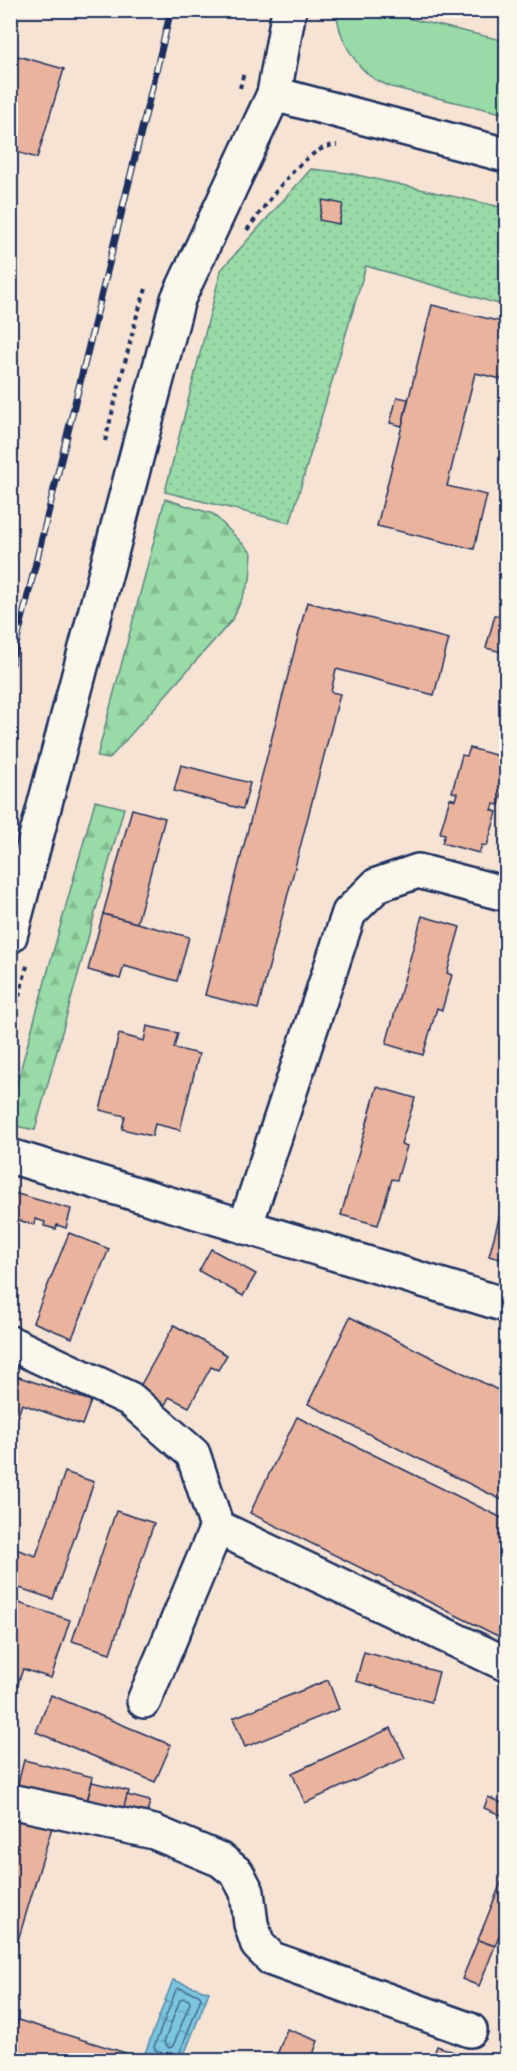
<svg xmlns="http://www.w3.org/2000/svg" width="517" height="2071" viewBox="0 0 517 2071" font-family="'Gochi Hand',sans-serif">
<defs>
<pattern id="forest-firs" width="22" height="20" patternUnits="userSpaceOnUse" patternTransform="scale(1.5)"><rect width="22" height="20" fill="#99dba6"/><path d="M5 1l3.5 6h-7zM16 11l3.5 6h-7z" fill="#83bc91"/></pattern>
<pattern id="park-dots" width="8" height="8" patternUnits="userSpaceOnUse" patternTransform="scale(1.5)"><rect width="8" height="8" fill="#99dba6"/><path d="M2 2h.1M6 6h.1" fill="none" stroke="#83bc91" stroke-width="1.8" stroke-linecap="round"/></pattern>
<pattern id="water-ripples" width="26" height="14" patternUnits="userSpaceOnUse" patternTransform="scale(1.5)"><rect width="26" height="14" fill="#7cc5dd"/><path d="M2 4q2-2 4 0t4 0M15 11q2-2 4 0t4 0" fill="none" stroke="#65a0b6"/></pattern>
</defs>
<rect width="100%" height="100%" fill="#f6e3d4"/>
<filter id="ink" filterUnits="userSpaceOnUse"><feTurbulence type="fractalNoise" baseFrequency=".0167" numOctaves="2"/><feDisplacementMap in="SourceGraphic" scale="12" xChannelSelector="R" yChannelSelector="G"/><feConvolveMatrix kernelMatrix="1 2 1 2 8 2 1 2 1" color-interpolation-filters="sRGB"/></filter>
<g filter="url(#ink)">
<path fill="#99dba6" stroke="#5a8582" stroke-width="1.5" d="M337 11H377L506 41V114L391 87C386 84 379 82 374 79 354 65 337 35 337 11Z"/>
<g fill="url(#forest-firs)" stroke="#5a8582" stroke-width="1.5">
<polygon points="165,499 213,514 252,553 250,580 233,619 109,759 97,757"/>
<polygon points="95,801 124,808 35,1130 11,1125 11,1104"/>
</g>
<polygon fill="url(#park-dots)" stroke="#5a8582" stroke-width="1.5" points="311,169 348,173 506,208 506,306 366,266 290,523 165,492 221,270"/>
<polygon fill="url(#water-ripples)" stroke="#5589aa" stroke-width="1.5" points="173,1980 209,1992 182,2060 167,2060 145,2053"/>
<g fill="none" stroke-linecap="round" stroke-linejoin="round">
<g stroke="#426b91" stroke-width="1.5">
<polygon points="183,1998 189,2000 190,2003 173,2046 169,2048 164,2042 180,2000"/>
<polyline points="166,2060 164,2054 155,2050 154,2047 176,1990 179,1988 199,1995 201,1998 177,2060"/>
</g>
</g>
<g fill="#e9b39d" stroke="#1b2f5e" stroke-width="1.5">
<polygon points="18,56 64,69 37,158 10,150 10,81"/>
<polygon points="323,200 343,204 339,224 319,220"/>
<polygon points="432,305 506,323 506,380 475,373 447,486 487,495 474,549 377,526"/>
<polygon points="397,397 408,399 402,426 390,423"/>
<polygon points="307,602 449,639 434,695 336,669 331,692 340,694 258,1009 205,995"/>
<polygon points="495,615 506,618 506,653 486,648"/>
<polygon points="470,748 506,758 504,767 506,767 506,777 499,805 494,804 492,810 497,812 487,846 482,845 479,853 442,843 445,834 440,833 450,798 455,800 457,793 452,792 462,755 467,756"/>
<polygon points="181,765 250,783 243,809 174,791"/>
<polygon points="132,809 165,818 137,923 103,914"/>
<polygon points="103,914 189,937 177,981 124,966 120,979 88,970"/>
<polygon points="422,916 460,927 447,973 452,975 442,1010 437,1008 423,1055 386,1044"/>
<polygon points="147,1026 178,1033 174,1048 199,1054 180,1130 155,1124 152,1136 122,1129 125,1116 100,1110 119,1034 144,1041"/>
<polygon points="377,1087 415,1098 401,1144 407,1146 397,1180 392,1179 378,1225 341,1215"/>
<polygon points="10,1192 71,1209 66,1228 57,1225 56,1229 44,1226 45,1222 35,1219 34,1225 12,1218 10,1225"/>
<polygon points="506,1192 506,1261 489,1256"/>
<polygon points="69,1233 109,1249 72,1338 33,1322"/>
<polygon points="211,1249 256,1274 243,1296 199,1271"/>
<polygon points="350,1317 506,1394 506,1502 308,1404"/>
<polygon points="174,1325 227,1355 218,1370 211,1367 189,1407 169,1397 165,1405 138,1390"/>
<polygon points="10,1374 91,1401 82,1425 22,1404 10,1438"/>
<polygon points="297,1417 506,1520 506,1640 250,1513"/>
<polygon points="65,1472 94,1482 53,1599 10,1585 10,1547 36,1556"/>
<polygon points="116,1511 154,1523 110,1653 72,1641"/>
<polygon points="19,1603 70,1620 51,1678 23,1669 10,1707 10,1629"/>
<polygon points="364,1652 439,1672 431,1702 356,1681"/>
<polygon points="328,1680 339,1709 245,1747 233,1718"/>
<polygon points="51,1695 171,1745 155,1782 36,1732"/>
<polygon points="391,1728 405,1758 305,1803 292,1773"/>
<polygon points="24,1760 93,1777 86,1806 17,1788"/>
<polygon points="92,1782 129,1791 122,1815 86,1806"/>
<polygon points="127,1795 150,1801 145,1821 122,1815"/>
<polygon points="488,1797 506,1805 506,1817 484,1808"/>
<polygon points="10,1812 53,1824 10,1967"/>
<polygon points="506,1870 506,1917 495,1946 478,1940"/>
<polygon points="478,1940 495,1946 479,1986 462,1979"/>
<polygon points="18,2020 126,2053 124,2060 10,2060 10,2044"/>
<polygon points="287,2029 318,2041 311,2060 275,2060"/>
<polygon points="437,2046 465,2056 463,2060 432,2060"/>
</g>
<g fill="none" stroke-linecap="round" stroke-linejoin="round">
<defs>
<g id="minor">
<polyline points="10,1156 506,1305"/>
<polyline points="245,1227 349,913 377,885 418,871 506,894"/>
<polyline points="10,1343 130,1399 193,1454 217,1527 506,1664"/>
<polyline points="144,1701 217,1527"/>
<polyline points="10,1801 154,1832 221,1860 237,1873 247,1892 251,1924 258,1945 272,1959 470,2030"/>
</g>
<g id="major">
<polyline points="274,94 506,155"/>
<polyline points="10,936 178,299 274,94 289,10"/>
</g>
</defs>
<use href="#minor" stroke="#1b2f5e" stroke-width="38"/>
<use href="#major" stroke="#1b2f5e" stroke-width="38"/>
<g stroke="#1b2f5e" stroke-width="4" stroke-dasharray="4.5 4.5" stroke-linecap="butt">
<polyline points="240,88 244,72"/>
<path d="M247 230C266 206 304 145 337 145"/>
<polyline points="105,441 137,315 146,289"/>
<polyline points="10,1031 28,962"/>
</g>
<use href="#minor" stroke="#fbf7ec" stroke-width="33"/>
<use href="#major" stroke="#fbf7ec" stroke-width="33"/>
<defs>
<polyline id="rail" points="10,669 171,10"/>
</defs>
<use href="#rail" stroke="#1b2f5e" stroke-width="7"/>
<use href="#rail" stroke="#fbf7ec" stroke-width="4.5" stroke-dasharray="14" stroke-linecap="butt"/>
</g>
</g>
<rect width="517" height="2071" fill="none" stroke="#fbf7ec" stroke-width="36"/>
<rect x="18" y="18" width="481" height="2035" fill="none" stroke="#1b2f5e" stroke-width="2" filter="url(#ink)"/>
</svg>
